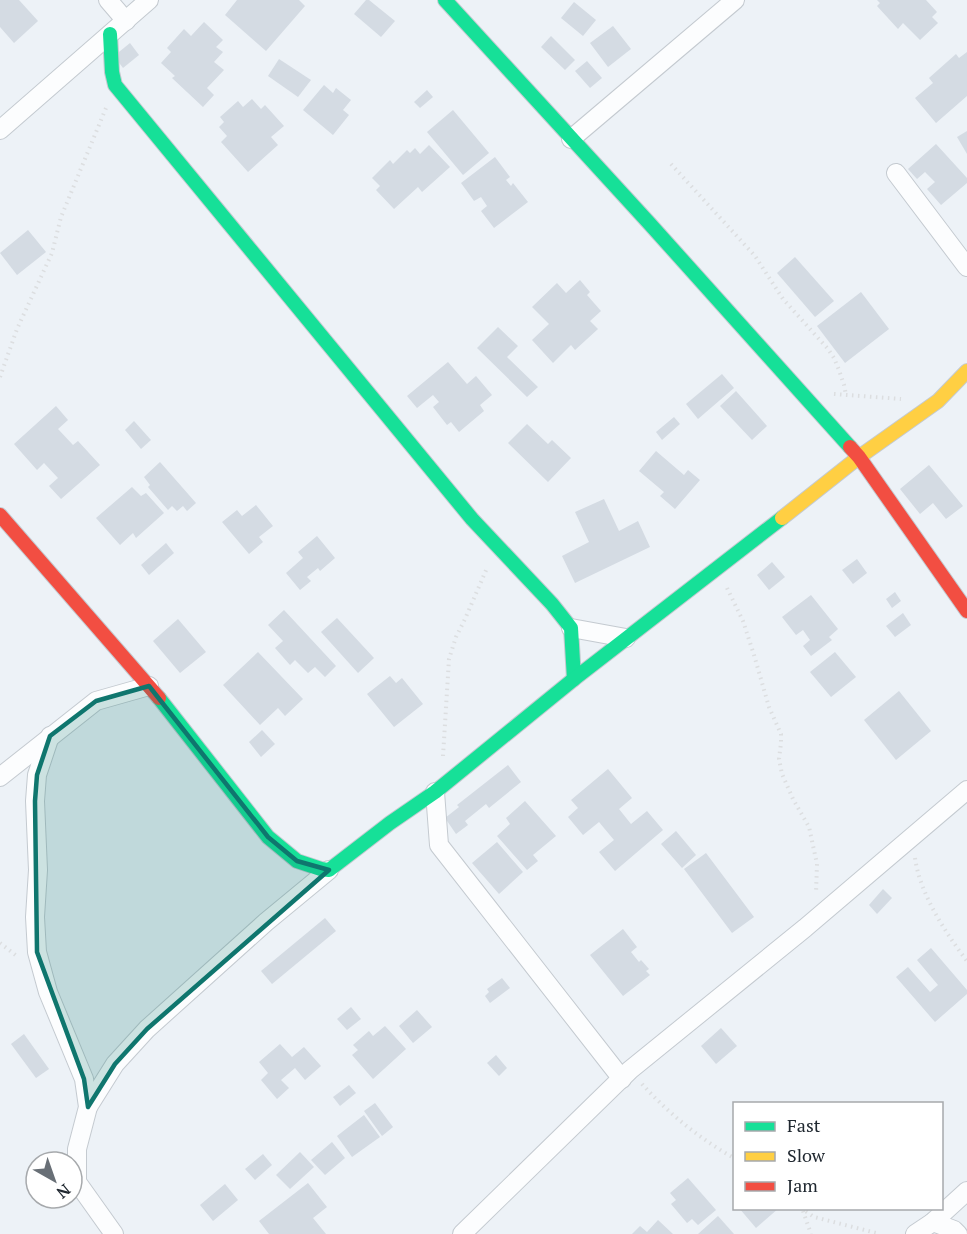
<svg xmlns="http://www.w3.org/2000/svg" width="967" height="1234" viewBox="0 0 967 1234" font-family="'PT Serif',serif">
<rect width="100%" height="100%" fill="#edf2f7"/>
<g fill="#d4dbe3">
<polygon points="0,0 19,0 38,21 14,43 0,27"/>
<polygon points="237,0 299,0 305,6 266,51 225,15"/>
<polygon points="366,0 369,0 395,21 381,37 354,14"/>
<polygon points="877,0 926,0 937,12 932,17 938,23 920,40 903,23 898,29 877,6 880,3"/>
<polygon points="574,2 596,20 583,36 561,18"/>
<polygon points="204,22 223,40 216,47 223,52 214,62 224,70 207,88 214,95 203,107 172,78 175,76 161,63 171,52 167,48 184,29 191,36"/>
<polygon points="613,26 631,49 608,67 590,43"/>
<polygon points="551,36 575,60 565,70 541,47"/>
<polygon points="130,43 139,55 123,68 114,56"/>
<polygon points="967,52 967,96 936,123 915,98 933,83 929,78 956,54 959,58"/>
<polygon points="279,59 311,80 298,97 268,76"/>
<polygon points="587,61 602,78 590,88 575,71"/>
<polygon points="324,85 333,93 336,88 351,100 343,110 349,115 333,135 303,110"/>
<polygon points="427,90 433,97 420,108 414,102"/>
<polygon points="252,99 261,109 265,105 284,126 271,137 278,145 248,172 221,142 227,136 219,127 224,122 220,117 238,101 243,107"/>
<polygon points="453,110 489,153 463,175 427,132"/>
<polygon points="967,131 967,154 957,137"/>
<polygon points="936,144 967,178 967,183 941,205 927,189 935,182 925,172 917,179 908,169"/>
<polygon points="429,145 450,167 422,192 418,187 394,209 376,190 380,186 372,178 390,160 393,164 407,150 410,153 415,148 420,154"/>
<polygon points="495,157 510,177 506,180 511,186 513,183 528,202 494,228 481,211 487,206 481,197 474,201 461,183"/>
<polygon points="28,230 46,252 17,275 0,253"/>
<polygon points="795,257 834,301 815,317 777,273"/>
<polygon points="580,280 590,292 587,295 601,311 590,321 598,329 575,350 571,345 553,363 532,340 549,324 532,307 557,283 566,293"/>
<polygon points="861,292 889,329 845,363 817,326"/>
<polygon points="498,327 518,346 507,357 538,387 527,397 477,348"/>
<polygon points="448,362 467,384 476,376 492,395 480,405 484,411 459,432 451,422 447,425 433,407 439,402 433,395 417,408 407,396"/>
<polygon points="722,374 734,388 698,419 686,404"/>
<polygon points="736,391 767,426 752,440 720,406"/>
<polygon points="56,406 68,420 58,429 73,445 78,441 100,465 61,499 49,486 58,478 44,463 37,470 14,444"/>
<polygon points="674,417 680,424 662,440 656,432"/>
<polygon points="134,421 151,440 141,449 125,430"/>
<polygon points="527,424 548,444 552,440 571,458 548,482 508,443"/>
<polygon points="656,451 684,475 688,470 700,480 675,509 660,496 664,492 639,471"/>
<polygon points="160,462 196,503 187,511 183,506 177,511 172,506 168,510 148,487 150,485 144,477"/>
<polygon points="929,465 963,506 946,519 933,503 920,514 900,489"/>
<polygon points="132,487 141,496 146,493 164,513 136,538 133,533 120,545 96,518"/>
<polygon points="604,499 619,531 638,521 650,547 575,583 562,556 589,542 575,512"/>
<polygon points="256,505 273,526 259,537 263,542 249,554 222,522 237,510 242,516"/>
<polygon points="317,536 335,558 320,571 318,568 307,577 311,581 300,590 286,573 303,558 298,552"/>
<polygon points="166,543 174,553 149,575 141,565"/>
<polygon points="857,559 867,573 853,584 842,570"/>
<polygon points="772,562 785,577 769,590 757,575"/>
<polygon points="895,592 901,601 892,608 886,599"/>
<polygon points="811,595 838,629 829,637 832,640 811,656 803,646 810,640 803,630 796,635 782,617"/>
<polygon points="284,610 336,666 325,677 315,667 308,673 295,660 290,665 275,648 283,641 268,625"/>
<polygon points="903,613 911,625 895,637 886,626"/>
<polygon points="337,618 374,658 358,673 321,632"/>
<polygon points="178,619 206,652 180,673 153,641"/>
<polygon points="258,652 303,699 285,716 278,708 260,725 223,685"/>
<polygon points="835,652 856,677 831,697 810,672"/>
<polygon points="390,676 396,683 402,678 423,704 394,727 367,694"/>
<polygon points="899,691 931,731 896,760 864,720"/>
<polygon points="262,730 275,744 261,757 249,742"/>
<polygon points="508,765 521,782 489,808 486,804 465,821 468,825 456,834 445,818 459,807 457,805"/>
<polygon points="608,769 632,798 619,809 631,824 647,811 663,830 615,871 599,852 614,840 599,822 583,835 568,817 578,808 571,800"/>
<polygon points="525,801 556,836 533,855 538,861 527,870 497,836 510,824 506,818"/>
<polygon points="676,831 696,855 682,868 661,844"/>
<polygon points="497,842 523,872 499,894 472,863"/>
<polygon points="706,853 754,917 732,933 684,869"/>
<polygon points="883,889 892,898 877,914 869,905"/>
<polygon points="325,918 336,931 272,984 261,971"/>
<polygon points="623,929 637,947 631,952 639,962 641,960 649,969 646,971 650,975 623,996 590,955"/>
<polygon points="931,948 967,990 967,994 935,1022 896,977 908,967 930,992 938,985 917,960"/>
<polygon points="502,978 510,988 490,1003 485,996 489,992 487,989"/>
<polygon points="351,1007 361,1019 347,1030 337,1019"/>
<polygon points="417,1010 432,1027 413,1043 399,1026"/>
<polygon points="385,1026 406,1049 373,1079 352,1055 358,1050 353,1045 369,1031 373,1036"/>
<polygon points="721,1028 737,1046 716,1064 701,1046"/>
<polygon points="24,1034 49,1069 36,1078 11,1044"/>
<polygon points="280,1044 292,1057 304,1047 321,1066 305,1080 295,1068 281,1080 289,1088 277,1099 261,1080 268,1073 259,1062"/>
<polygon points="496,1055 507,1068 499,1076 487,1063"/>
<polygon points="349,1085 356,1093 340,1106 333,1097"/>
<polygon points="375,1103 393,1127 382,1136 364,1111"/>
<polygon points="364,1115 380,1137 352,1157 337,1136"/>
<polygon points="332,1142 345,1158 325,1175 311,1160"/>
<polygon points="300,1152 314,1167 290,1189 276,1175"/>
<polygon points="263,1154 272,1165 255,1180 245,1169"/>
<polygon points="688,1178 716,1210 698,1225 692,1219 687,1223 671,1204 676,1200 670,1193"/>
<polygon points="308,1183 327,1207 313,1218 326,1234 269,1234 259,1221"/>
<polygon points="225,1184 238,1200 213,1221 200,1205"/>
<polygon points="739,1208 779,1208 756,1228"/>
<polygon points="718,1216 734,1234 698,1234"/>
<polygon points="658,1220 673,1234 632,1234 640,1226 647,1232"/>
</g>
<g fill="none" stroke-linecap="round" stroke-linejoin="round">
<defs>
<g id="street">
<polyline points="108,0 126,21"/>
<polyline points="0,130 149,0"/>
<polyline points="571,139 735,0"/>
<polyline points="896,173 967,267"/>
<polyline points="571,628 626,638"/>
<polyline points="50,736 37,775 35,801 38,870 35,917 37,952 48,992 84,1079 88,1107 77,1149 77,1182 114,1234"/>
<polyline points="0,777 96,701 149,686"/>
<polyline points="435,792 439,845 622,1079"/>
<polyline points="88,1107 115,1064 147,1029 266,922 329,870"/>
<polyline points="933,1222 954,1230 958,1234"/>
<polyline points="462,1234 630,1070 805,928 967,790"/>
<polyline points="915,1234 933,1222 967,1191"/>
</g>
<g id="fast">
<polyline points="445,0 649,223 850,447"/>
<polyline points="110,34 112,72 115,85 472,519 552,604 571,628 574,679"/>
<polyline points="159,698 268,837 297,861 321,869 329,870 390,823 435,792 574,679 782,518"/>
</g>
<polyline id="slow" points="782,518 859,457 938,401 967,371"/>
<g id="jam">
<polyline points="850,447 859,457 967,611"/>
<polyline points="0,515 159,698"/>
</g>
</defs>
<use href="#street" stroke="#c4cad0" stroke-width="20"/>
<use href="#fast" stroke="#c4cad0" stroke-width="16"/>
<use href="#slow" stroke="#c4cad0" stroke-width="16"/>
<use href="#jam" stroke="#c4cad0" stroke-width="16"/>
<g stroke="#dcdee0" stroke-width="4" stroke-dasharray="1.5 4.5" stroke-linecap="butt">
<polyline points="671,164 755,256 783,299 828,349 834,358 839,370 844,385 846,395"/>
<polyline points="0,377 17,329 52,253 61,217 106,108"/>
<polyline points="834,394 901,399"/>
<polyline points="727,588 743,621 754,655 769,707 781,734 781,743 779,759 782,774 793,799 809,827 817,864 816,893"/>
<polyline points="443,756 449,659 456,637 465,619 487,568"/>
<path d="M915 858C920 894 945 932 967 961"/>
<polyline points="0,943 18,957"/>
<path d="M642 1084C668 1113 700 1139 734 1158"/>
<polyline points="801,1208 814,1217 880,1234"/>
<polyline points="803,1211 811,1234"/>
</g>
<use href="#street" stroke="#fcfdfe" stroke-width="18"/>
<use href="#fast" stroke="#16e098" stroke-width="14"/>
<use href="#slow" stroke="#ffcf43" stroke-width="14"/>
<use href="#jam" stroke="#f24e42" stroke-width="14"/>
</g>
<path fill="#0f766e" fill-opacity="0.2" stroke="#0f766e" stroke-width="4.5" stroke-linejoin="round" d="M149 686 268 837 297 861 329 870 147 1029 115 1064 88 1107 84 1079 37 952 35 801 37 775 50 736 96 701Z"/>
<rect x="733" y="1102" width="210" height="108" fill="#ffffff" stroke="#a6a9ac" stroke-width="1.5"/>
<rect x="745" y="1122" width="30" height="9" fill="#16e098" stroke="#a6a9ac" stroke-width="1.5"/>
<text x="787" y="1132" font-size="18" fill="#202830">Fast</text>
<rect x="745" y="1152" width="30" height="9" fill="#ffcf43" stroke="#a6a9ac" stroke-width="1.5"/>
<text x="787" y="1162" font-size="18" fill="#202830">Slow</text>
<rect x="745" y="1182" width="30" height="9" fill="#f24e42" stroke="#a6a9ac" stroke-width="1.5"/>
<text x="787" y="1192" font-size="18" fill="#202830">Jam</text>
<g transform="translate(54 1180) rotate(140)"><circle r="28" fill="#ffffff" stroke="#a6a9ac" stroke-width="1.5"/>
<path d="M0-4.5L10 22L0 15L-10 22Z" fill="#686f76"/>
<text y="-9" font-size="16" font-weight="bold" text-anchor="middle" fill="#202830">N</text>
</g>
</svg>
